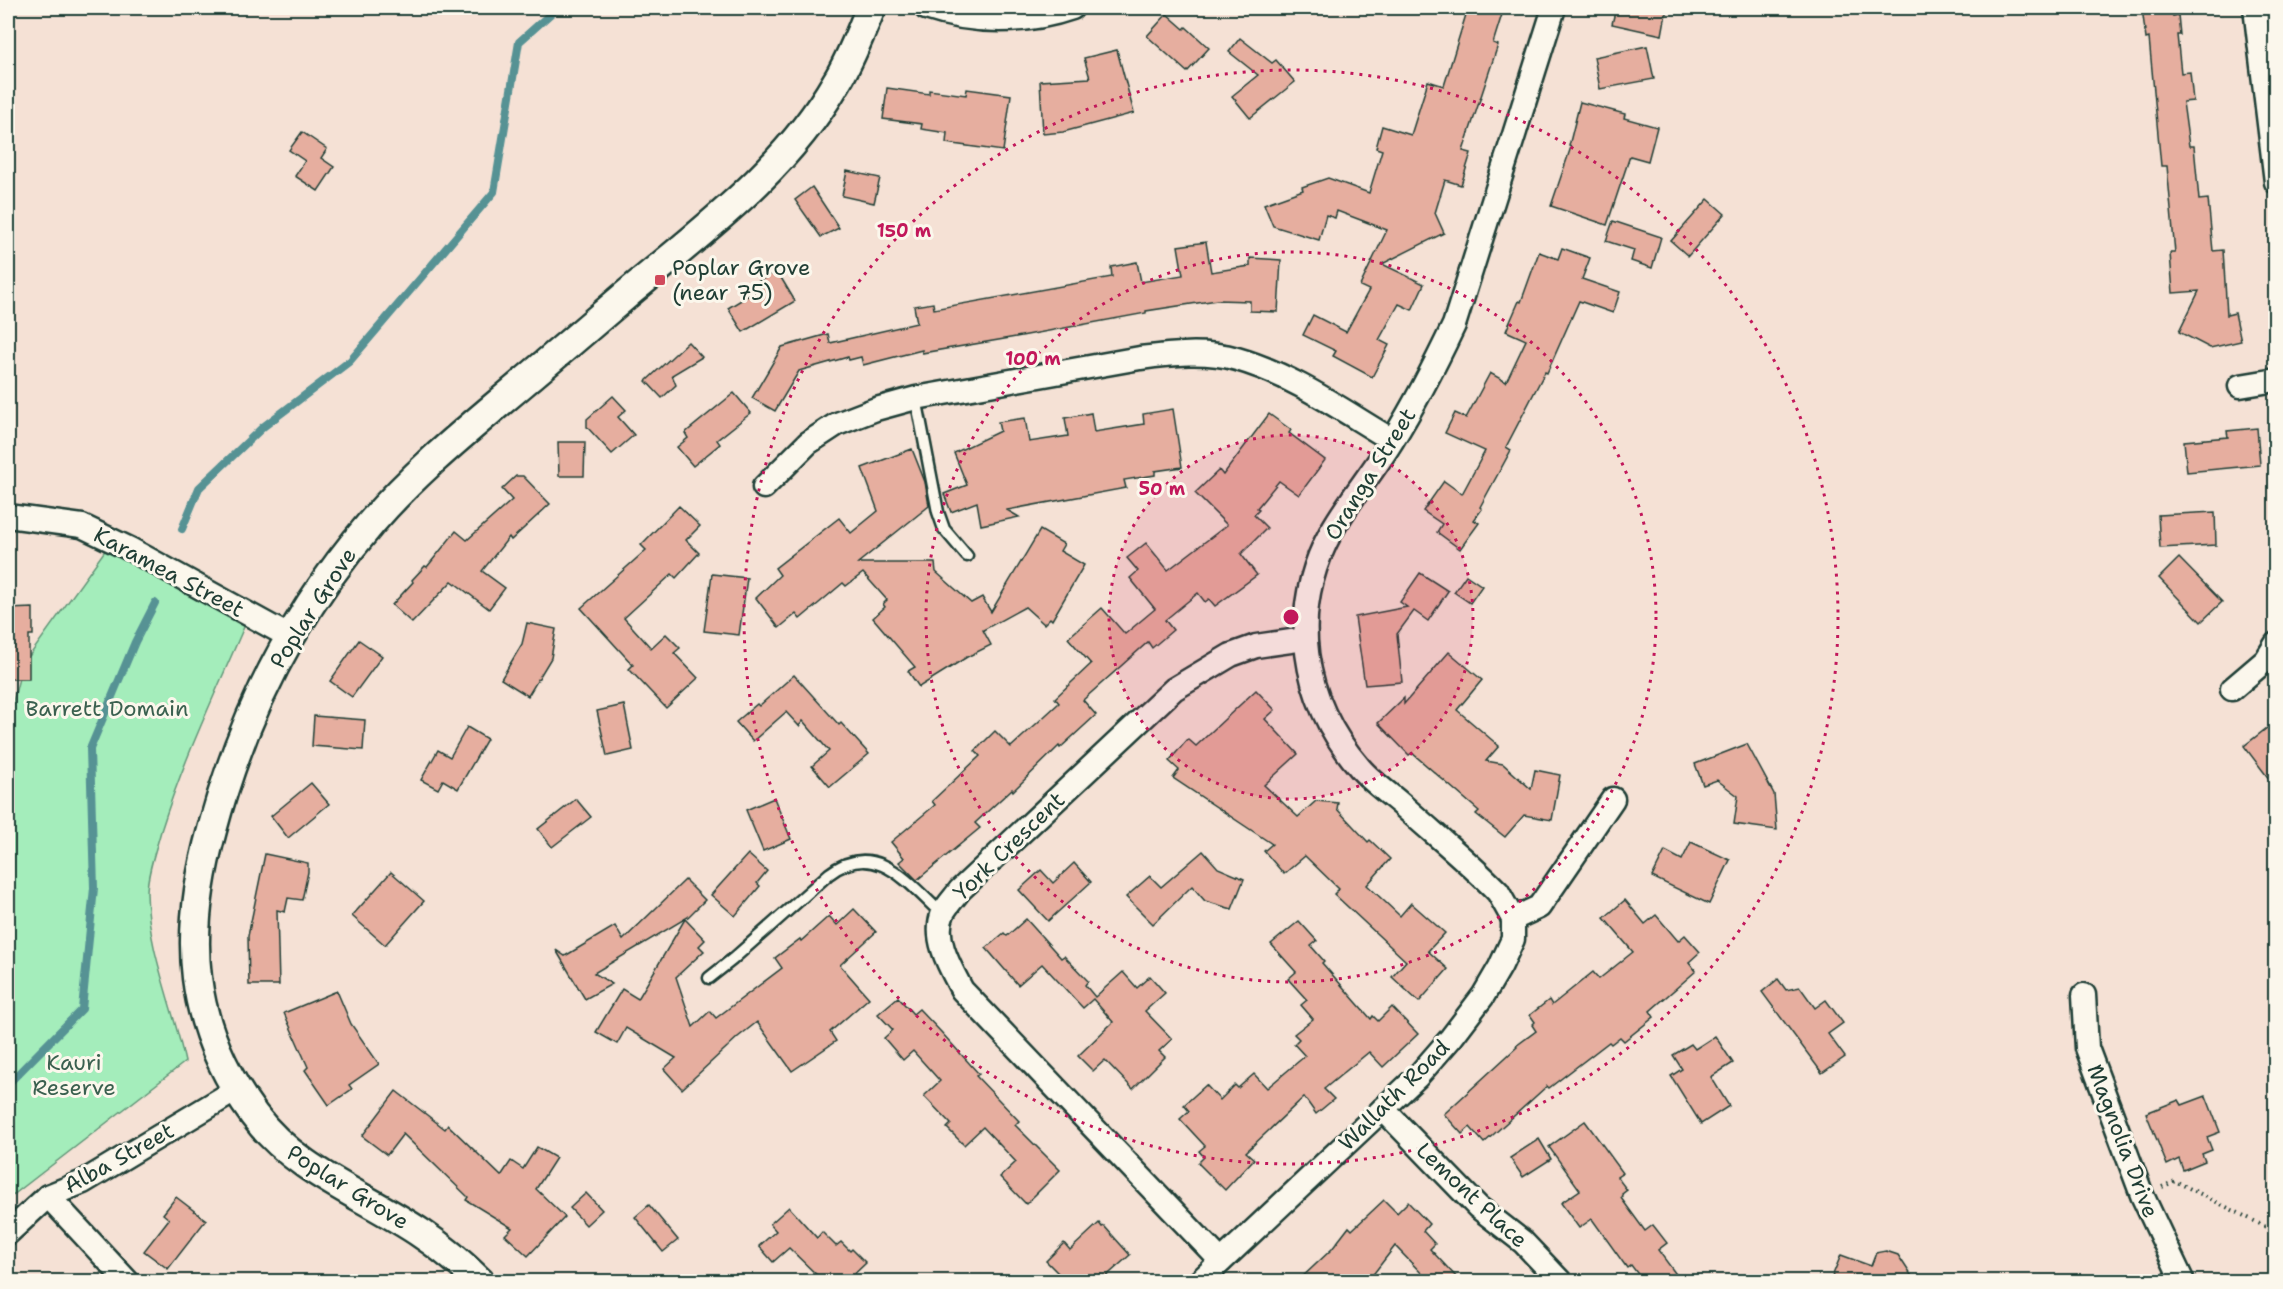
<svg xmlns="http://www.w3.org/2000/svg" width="2283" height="1289" viewBox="0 0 2283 1289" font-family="'Shantell Sans',sans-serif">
<rect width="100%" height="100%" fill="#f5e1d5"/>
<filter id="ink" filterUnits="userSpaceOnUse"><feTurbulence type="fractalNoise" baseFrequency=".0167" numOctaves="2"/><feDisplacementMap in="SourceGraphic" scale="12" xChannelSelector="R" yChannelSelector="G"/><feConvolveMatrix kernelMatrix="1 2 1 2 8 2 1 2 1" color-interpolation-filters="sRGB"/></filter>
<g filter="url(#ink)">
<path fill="#a4edbb" stroke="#629578" stroke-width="1.5" d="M114 538 247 620C217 690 184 758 161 831 156 850 147 873 147 893 148 950 173 1006 185 1062L8 1199V921L12 889 8 853V722L22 666Z"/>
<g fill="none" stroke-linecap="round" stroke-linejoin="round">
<g stroke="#569294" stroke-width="8">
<polyline points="182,529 199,488 263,427 350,361 494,192 519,42 557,8"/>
<polyline points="8,1084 82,1009 94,888 90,749 135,642 155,603"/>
</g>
</g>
<g fill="#e6ae9f" stroke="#1f3d34" stroke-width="1.5">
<polygon points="1468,8 1504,8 1493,43 1498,45 1463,151 1471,153 1461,185 1445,180 1435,213 1444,233 1382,264 1424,284 1412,310 1399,304 1379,340 1389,345 1372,377 1333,356 1336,351 1303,335 1313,315 1346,332 1369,290 1360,286 1387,230 1337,211 1335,218 1326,215 1319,240 1273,226 1264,204 1303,190 1302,187 1328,178 1369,193 1382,150 1376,148 1382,126 1411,135 1428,81 1444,86"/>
<polygon points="1616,8 1667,8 1662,35 1612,24"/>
<polygon points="2142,8 2173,8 2173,16 2178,15 2180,35 2177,35 2181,73 2190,72 2193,101 2183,102 2189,146 2194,146 2199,200 2208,199 2213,251 2223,250 2227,315 2235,313 2241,341 2210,348 2179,332 2199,291 2173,293 2170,253 2175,253 2167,166 2161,166 2149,38 2146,39"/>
<polygon points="1167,14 1184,29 1186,27 1209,48 1187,72 1147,36"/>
<polygon points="1240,38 1272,63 1276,60 1295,82 1250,118 1232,96 1258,75 1229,52"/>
<polygon points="1647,46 1654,79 1600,89 1594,57"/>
<polygon points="1117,50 1134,113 1063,132 1043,134 1040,81 1090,78 1084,58"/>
<polygon points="887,88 929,94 929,90 966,95 967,89 1011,95 1003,151 946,143 947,133 921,129 922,124 883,119"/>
<polygon points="1580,102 1625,114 1624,118 1657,127 1648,161 1630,156 1607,225 1551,206 1571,147 1569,146"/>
<polygon points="302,132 327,149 321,158 334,167 318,191 295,176 305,161 289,150"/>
<polygon points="847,171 880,178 874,203 842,196"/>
<polygon points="812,187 839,228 821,237 795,200"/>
<polygon points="1708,199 1725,214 1688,256 1671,241"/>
<polygon points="1613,221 1661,237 1652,268 1631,261 1634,250 1606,241"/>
<polygon points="1206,242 1211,272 1250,266 1250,258 1281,260 1278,312 1250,311 1250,301 1217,300 1146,311 1146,313 1016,337 922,353 922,350 863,365 861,357 849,360 848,357 799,371 775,411 752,398 782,347 828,334 830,343 917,323 914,306 933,303 934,309 1112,277 1111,267 1137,262 1141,282 1183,275 1178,246"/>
<polygon points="1562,248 1590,258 1582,279 1620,292 1613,313 1579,301 1547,373 1545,372 1506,447 1511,450 1480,507 1482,509 1474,520 1479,523 1460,549 1437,532 1442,524 1423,511 1444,481 1462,494 1485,451 1445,433 1455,413 1466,418 1490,373 1506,382 1526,340 1506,331 1519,301 1521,302 1539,252 1558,259"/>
<polygon points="777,271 795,301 743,332 728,308 761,288 757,282"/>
<polygon points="688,342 702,357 672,375 676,385 662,398 646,381"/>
<polygon points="734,393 751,413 717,440 720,444 693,466 677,447 688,438 685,433"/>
<polygon points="613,396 626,410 618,417 634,435 612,454 587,427 587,419"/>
<polygon points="1173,409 1182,467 1155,471 1155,475 1124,480 1126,488 1007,510 1019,517 981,525 977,502 951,512 944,494 967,485 954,453 1000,431 998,422 1025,418 1029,442 1068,436 1065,418 1091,413 1094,432 1144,424 1143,414"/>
<polygon points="1269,414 1291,430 1289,433 1325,460 1299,495 1279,481 1257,508 1259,510 1254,515 1267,528 1241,554 1257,575 1215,606 1209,599 1205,602 1198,593 1165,620 1173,630 1152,648 1148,642 1083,700 1096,715 1060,748 1059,746 1013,791 1012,789 975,823 980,828 917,880 899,862 904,858 891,842 935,805 932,801 980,756 975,751 995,731 1011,747 1059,703 1055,698 1091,664 1068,638 1102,608 1125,634 1155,609 1130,578 1138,571 1127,558 1146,543 1168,570 1227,525 1195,493 1219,470 1223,475"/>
<polygon points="2257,428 2260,465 2187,472 2184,441 2228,437 2227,431"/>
<polygon points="558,442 585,442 584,476 559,476"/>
<polygon points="912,449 925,482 929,506 858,563 935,563 936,572 971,603 982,597 991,612 1040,530 1064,544 1060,551 1084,565 1052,620 1050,618 1044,624 1025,607 983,630 991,645 967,657 919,687 908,671 915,667 873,618 885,607 883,604 887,600 863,573 846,586 843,583 800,619 796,614 779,628 756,598 780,575 775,568 839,518 851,533 878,511 862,468"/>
<polygon points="516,476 523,476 550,504 511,540 509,537 482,571 505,588 489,609 452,581 412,623 392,605 413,582 412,580 425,566 427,567 456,531 467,540 512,500 502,489"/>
<polygon points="679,506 700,526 686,540 699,553 676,578 672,574 624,618 651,648 666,634 680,648 674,653 698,678 666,708 629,669 633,665 581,608 646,550 641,545"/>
<polygon points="2215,512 2216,545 2160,548 2158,515"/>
<polygon points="2179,558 2222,602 2201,622 2159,578"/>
<polygon points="1420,573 1448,591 1428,621 1414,611 1397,634 1402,682 1365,685 1355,617 1407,607 1400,602"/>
<polygon points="712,574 747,578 739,635 704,631"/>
<polygon points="1466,575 1482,586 1470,603 1454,592"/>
<polygon points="33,608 33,635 29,635 29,679 8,679 8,609"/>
<polygon points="527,623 556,629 551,658 528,696 501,679 522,644"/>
<polygon points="359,640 382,656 352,697 330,681"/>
<polygon points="1449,652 1482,680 1457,710 1499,746 1486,761 1503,764 1531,789 1535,770 1560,775 1552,820 1524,815 1505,837 1476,814 1479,811 1412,753 1409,755 1378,723 1404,698 1404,704"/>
<polygon points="794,675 839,725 841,723 869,754 830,787 812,766 829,751 803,721 799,726 786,712 753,741 736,722 757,704 759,706"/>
<polygon points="1256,690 1275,710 1265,719 1298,754 1264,785 1298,817 1316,801 1338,803 1337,809 1368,842 1370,840 1390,859 1367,885 1400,916 1411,903 1445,933 1428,951 1448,969 1419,1002 1392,977 1406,961 1334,894 1339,889 1305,856 1284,874 1264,851 1272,844 1173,778 1179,770 1169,761 1188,739 1196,746"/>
<polygon points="624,705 633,750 607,756 597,711"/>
<polygon points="314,716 365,720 363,750 312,746"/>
<polygon points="2276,721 2276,788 2244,746"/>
<polygon points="467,727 487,739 458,789 443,780 438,789 421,780 438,750 450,757"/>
<polygon points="1747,744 1774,794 1777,830 1734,824 1738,796 1717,780 1703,785 1695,764"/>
<polygon points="311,783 329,804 288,838 271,816"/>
<polygon points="774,798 791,839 763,851 746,810"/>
<polygon points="576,799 591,817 552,847 538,829"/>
<polygon points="1691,842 1730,860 1709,904 1652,877 1665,851 1682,860"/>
<polygon points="1203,851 1218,868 1244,879 1232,909 1205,901 1192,886 1153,924 1126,897 1150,876 1161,887"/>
<polygon points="265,854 308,863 308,872 302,900 288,898 285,912 277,910 279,985 249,985 248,936"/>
<polygon points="748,854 767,871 757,883 760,886 735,916 711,895"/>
<polygon points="1074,863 1091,882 1048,921 1019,890 1041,870 1053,883"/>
<polygon points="391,872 424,901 385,945 352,916"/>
<polygon points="685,880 705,900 688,917 594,973 612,984 585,999 556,950 565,956 615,926 623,940"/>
<polygon points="1625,900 1645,924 1656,915 1678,941 1685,935 1700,952 1689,962 1696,971 1650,1011 1654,1017 1624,1041 1620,1037 1611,1044 1609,1042 1549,1088 1547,1086 1484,1143 1470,1127 1462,1134 1444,1114 1517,1047 1516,1046 1536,1031 1532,1025 1535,1022 1530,1015 1549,1000 1552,1005 1593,972 1599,979 1633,952 1604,918"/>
<polygon points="854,909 876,932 840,965 869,998 830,1032 836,1041 792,1071 757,1022 738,1037 682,1089 664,1069 676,1058 626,1028 617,1044 596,1032 622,989 638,999 685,919 705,940 699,946 704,951 676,977 693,1027 710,1011 716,1018 782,968 775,958 800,939 801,941 829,916 837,925"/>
<polygon points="1026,919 1061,958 1064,956 1088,981 1085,985 1095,997 1123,972 1137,988 1150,976 1165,993 1145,1011 1172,1039 1159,1051 1165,1057 1133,1089 1105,1060 1093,1071 1078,1056 1113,1022 1093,999 1083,1008 1042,964 1018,985 986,948 1004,933 1007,936"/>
<polygon points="1299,921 1317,941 1311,946 1324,961 1322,963 1371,1019 1373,1016 1378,1021 1392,1007 1418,1034 1383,1067 1369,1052 1324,1089 1334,1099 1316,1114 1304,1097 1246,1152 1254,1159 1225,1190 1198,1163 1204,1157 1199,1151 1205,1146 1180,1119 1189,1111 1184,1105 1206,1085 1220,1100 1235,1085 1238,1088 1254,1074 1267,1088 1305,1056 1294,1044 1299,1039 1294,1034 1313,1019 1301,1005 1307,1000 1288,979 1296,972 1271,944"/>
<polygon points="1778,979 1786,990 1800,987 1815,1008 1826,1000 1843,1023 1828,1034 1845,1057 1822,1073 1762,992"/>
<polygon points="337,991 351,1024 379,1064 349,1085 352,1089 329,1105 305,1070 308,1067 284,1013"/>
<polygon points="898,997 913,1014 919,1009 941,1032 979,1074 976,1076 1019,1121 1015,1125 1060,1170 1026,1204 1000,1177 1016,1162 983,1127 964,1145 947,1128 951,1124 924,1096 940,1081 913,1051 903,1060 884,1038 893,1030 878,1014"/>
<polygon points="1715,1036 1733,1063 1711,1077 1729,1106 1701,1124 1671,1076 1682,1069 1673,1055 1691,1044 1695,1049"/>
<polygon points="396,1091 445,1129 448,1125 501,1176 511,1161 523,1169 537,1147 556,1158 536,1189 565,1217 528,1256 505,1235 512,1228 466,1200 468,1197 403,1134 387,1155 362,1136"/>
<polygon points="2206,1096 2220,1132 2207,1137 2212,1150 2202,1154 2205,1161 2183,1170 2179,1159 2167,1165 2146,1113 2179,1100 2182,1105"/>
<polygon points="1585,1121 1623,1173 1617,1177 1627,1190 1622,1194 1623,1196 1621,1198 1645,1231 1653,1225 1667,1243 1658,1250 1681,1281 1643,1281 1631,1265 1627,1268 1592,1219 1579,1228 1561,1203 1580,1190 1549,1147"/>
<polygon points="1539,1139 1551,1159 1523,1177 1510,1158"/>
<polygon points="586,1193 602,1210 586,1225 570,1208"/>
<polygon points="176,1197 206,1220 168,1269 144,1251 169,1219 163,1214"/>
<polygon points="1384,1200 1397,1213 1408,1202 1429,1224 1423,1231 1435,1244 1430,1249 1460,1281 1429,1281 1395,1246 1368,1281 1298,1281 1332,1249 1349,1227 1352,1230"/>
<polygon points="649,1205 678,1240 663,1252 635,1217"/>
<polygon points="789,1207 817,1238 822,1232 836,1246 841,1242 850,1251 852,1249 866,1263 847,1281 823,1281 789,1248 773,1262 759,1246 776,1231 770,1224"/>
<polygon points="1099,1223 1102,1227 1104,1226 1130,1255 1101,1281 1066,1281 1046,1261 1064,1243 1070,1250"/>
<polygon points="1886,1251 1898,1255 1915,1281 1843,1281 1832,1277 1841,1255 1871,1266 1876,1253"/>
</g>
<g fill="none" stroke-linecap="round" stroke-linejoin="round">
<defs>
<g id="service">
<polyline points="916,398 938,512 944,529 967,556"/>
<path d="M709 978 733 959 829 874C876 838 909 884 942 914"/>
</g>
<g id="minor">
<path d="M926 8C973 24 1026 24 1072 8"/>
<polyline points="2255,8 2276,182"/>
<polyline points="2240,386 2276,380"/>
<path d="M764 487 808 443 837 424 876 409 916 398 1140 358C1171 354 1206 350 1237 359 1293 375 1343 411 1392 440"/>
<polyline points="8,516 82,526 130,549 290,637"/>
<polyline points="2232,689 2266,660 2276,644"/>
<path d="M1513 919 1498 892C1468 861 1433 833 1401 804 1387 792 1371 781 1360 768 1301 700 1288 611 1331 532 1349 500 1373 472 1392 441 1415 404 1435 365 1454 325L1554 8"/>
<polyline points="2084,995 2087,1048 2142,1195 2183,1282"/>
<polyline points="1383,1109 1478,1207 1523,1242 1561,1282"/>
<polyline points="48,1196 128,1282"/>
<polyline points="8,1233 48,1196 83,1182 236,1090"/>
<path d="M1221 1261 962 990C951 969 932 938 943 913 947 905 955 897 960 890L1174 689 1231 655 1256 646 1305 639"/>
<polyline points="1199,1282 1417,1077 1451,1038 1483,996 1500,967 1513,939 1513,919 1539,907 1613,799"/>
</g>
<path id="tertiary" d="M480 1282C462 1264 443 1248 422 1234 365 1195 296 1172 254 1115 187 1024 183 935 212 830 242 717 295 611 372 522 410 478 455 440 499 403 542 367 584 331 626 295 702 231 785 171 836 83 851 59 860 33 871 8"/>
</defs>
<use href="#service" stroke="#1f3d34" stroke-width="15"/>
<use href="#minor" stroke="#1f3d34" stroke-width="27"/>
<use href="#tertiary" stroke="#1f3d34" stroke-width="33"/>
<polyline stroke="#1f3d34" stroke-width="4" stroke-dasharray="1.5 4.5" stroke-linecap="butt" points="2162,1187 2175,1181 2276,1232"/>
<use href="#service" stroke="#fbf7ec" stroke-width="10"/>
<use href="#minor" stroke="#fbf7ec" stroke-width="22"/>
<use href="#tertiary" stroke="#fbf7ec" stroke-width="28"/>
</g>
</g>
<circle cx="1291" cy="617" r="182" fill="#c2185b" fill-opacity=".12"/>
<g fill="none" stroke="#c2185b" stroke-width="3" stroke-dasharray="3 6">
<circle cx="1291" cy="617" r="182"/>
<circle cx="1291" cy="617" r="365"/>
<circle cx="1291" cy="617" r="547"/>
</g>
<rect fill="#d1495b" stroke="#fbf7ec" stroke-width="2" x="654" y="274" width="12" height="12" rx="3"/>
<g text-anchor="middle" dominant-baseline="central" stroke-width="6" stroke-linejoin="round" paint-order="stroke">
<g font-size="22" fill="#1f3d34" stroke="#fbf7ec" text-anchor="start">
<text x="672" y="267">Poplar Grove<tspan x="672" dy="25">(near 75)</tspan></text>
</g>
<g font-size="22" fill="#1f3d34" stroke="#fbf7ec">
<text transform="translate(1370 474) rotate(-58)">Oranga Street</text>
<text transform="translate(169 572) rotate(28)">Karamea Street</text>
<text transform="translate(313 608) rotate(-57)">Poplar Grove</text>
<text transform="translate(1009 846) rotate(-44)">York Crescent</text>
<text transform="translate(1394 1095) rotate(-45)">Wallath Road</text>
<text transform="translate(2123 1141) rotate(69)">Magnolia Drive</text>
<text transform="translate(119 1158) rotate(-29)">Alba Street</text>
<text transform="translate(348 1187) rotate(32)">Poplar Grove</text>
<text transform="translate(1472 1195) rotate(43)">Lemont Place</text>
</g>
<g font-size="22" fill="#3a604f" stroke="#fbf7ec">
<text x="107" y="708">Barrett Domain</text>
<text x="74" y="1062">Kauri<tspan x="74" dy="25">Reserve</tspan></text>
</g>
</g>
<circle cx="1291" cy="617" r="9" fill="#c2185b" stroke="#fbf7ec" stroke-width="3"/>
<g font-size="18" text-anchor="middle" font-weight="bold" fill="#c2185b" stroke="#fbf7ec" stroke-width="6" stroke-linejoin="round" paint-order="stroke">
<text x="904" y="237">150 m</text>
<text x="1033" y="365">100 m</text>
<text x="1162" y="495">50 m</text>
</g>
<rect width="2283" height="1289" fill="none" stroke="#fbf7ec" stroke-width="30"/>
<rect x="15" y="15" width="2253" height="1259" fill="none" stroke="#1f3d34" stroke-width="2" filter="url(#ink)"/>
</svg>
